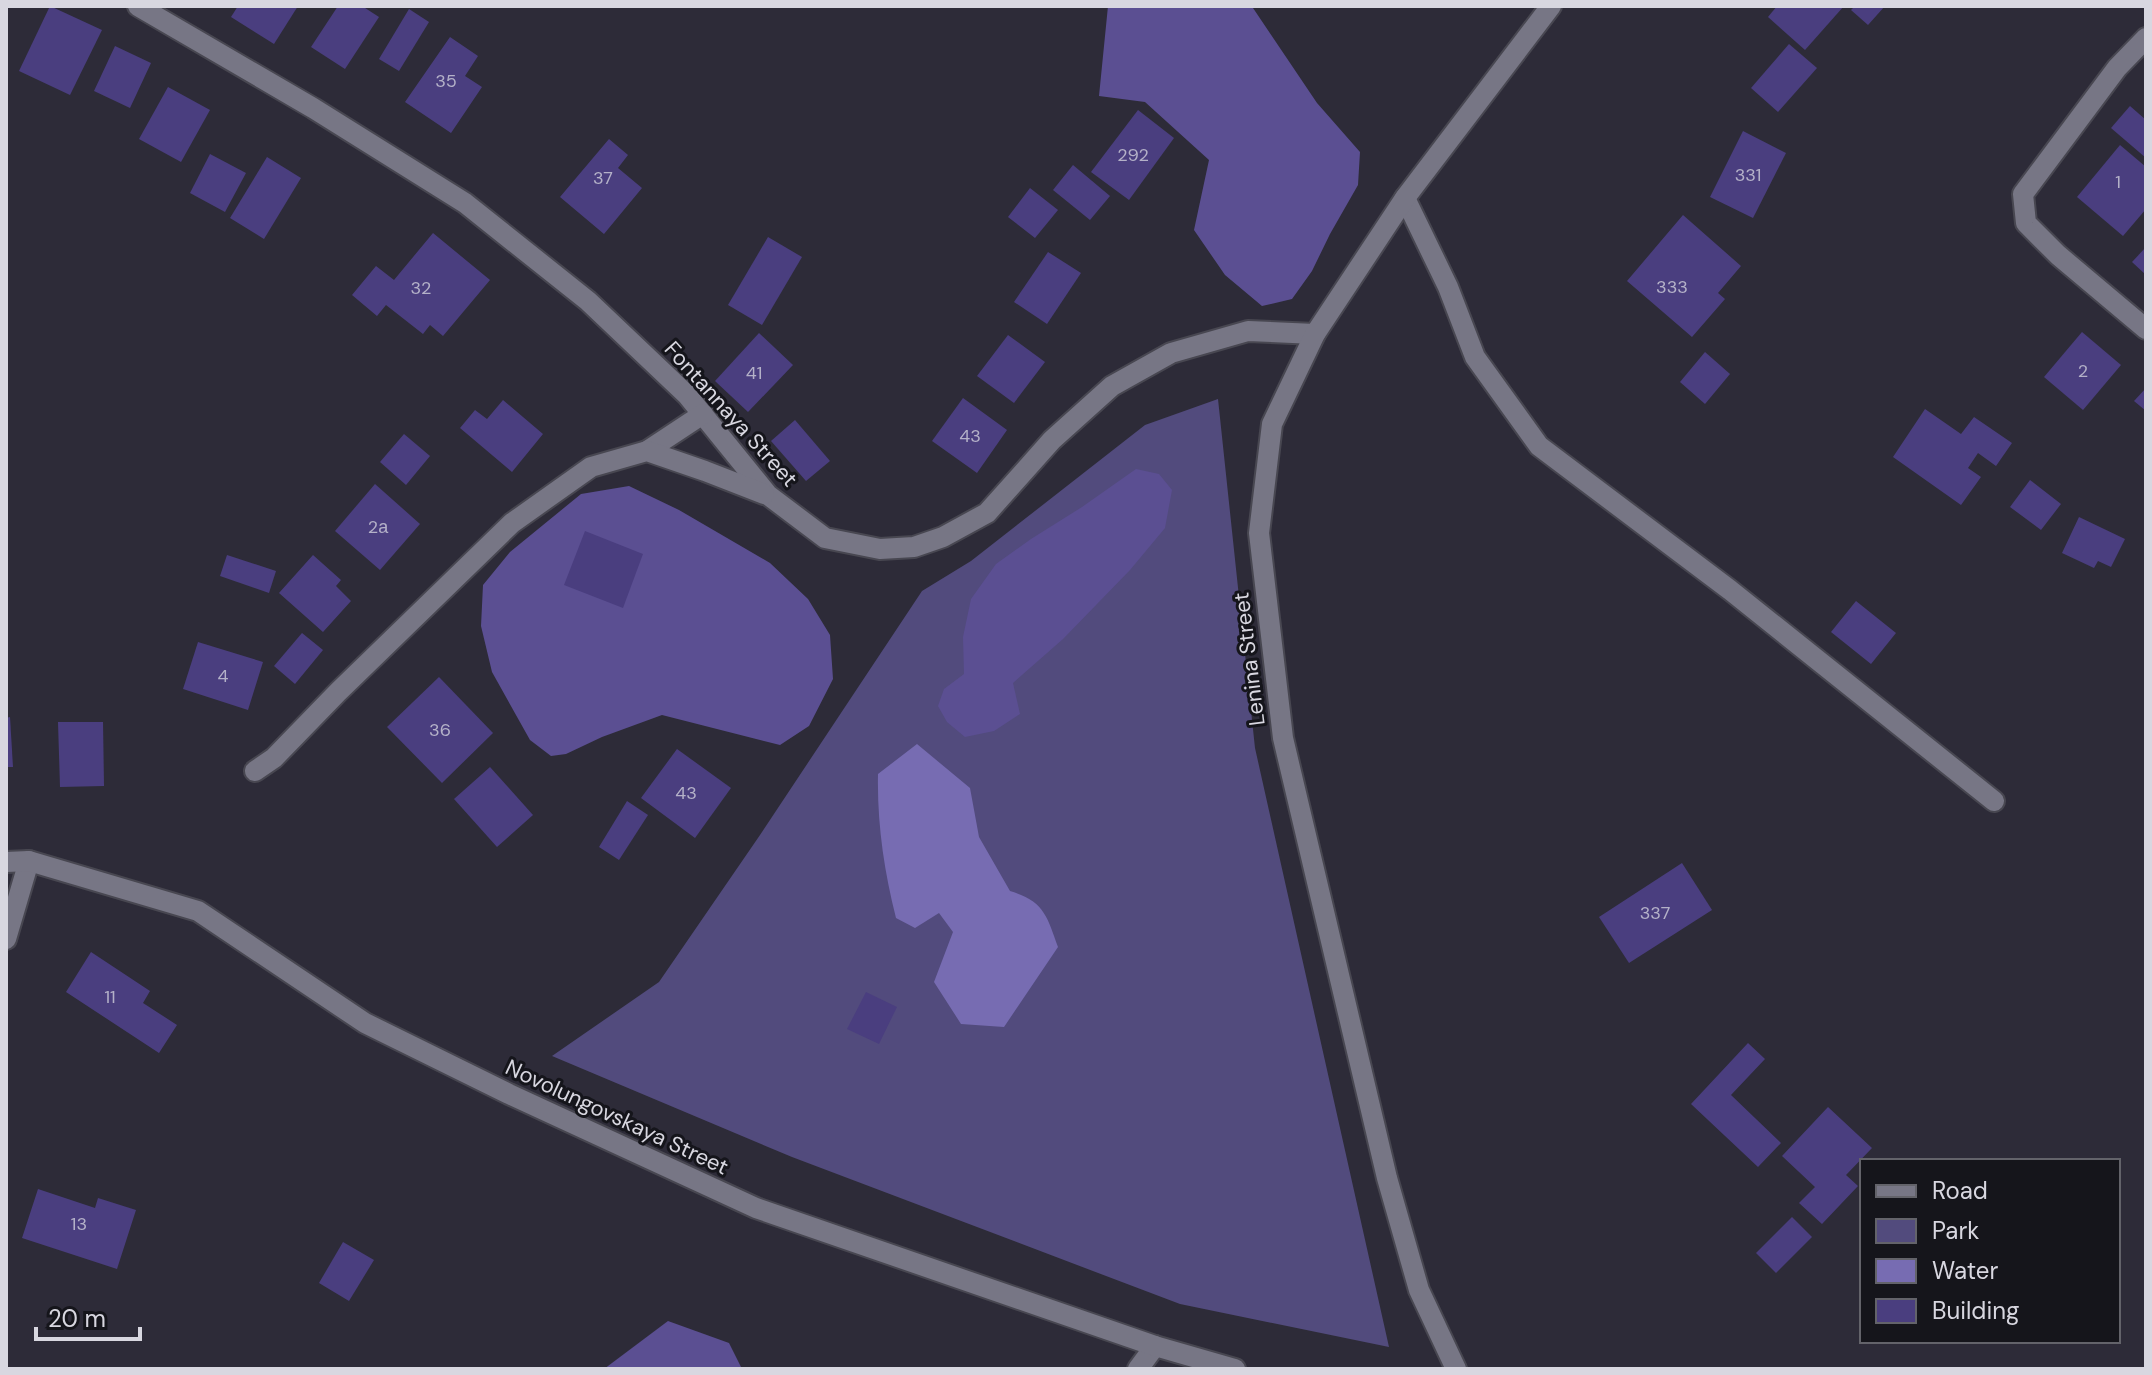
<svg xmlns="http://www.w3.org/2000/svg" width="2152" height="1375" viewBox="0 0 2152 1375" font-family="'DM Sans',sans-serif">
<rect width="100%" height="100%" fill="#2d2b38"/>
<polygon fill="#524b7d" points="1218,399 1255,748 1389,1347 1180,1304 792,1157 552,1056 659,982 760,835 922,591 971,561 1145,425"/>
<g fill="#5b4f92">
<polygon points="1108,6 1219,6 1253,8 1317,103 1360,152 1358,185 1330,234 1312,271 1292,299 1262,306 1225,275 1194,230 1209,160 1145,102 1099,96"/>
<polygon points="1136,469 1159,474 1172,490 1165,528 1130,570 1063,639 1013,683 1020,714 994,731 965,737 947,722 938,706 944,689 964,674 963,637 971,599 996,564 1031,539 1082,507"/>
<polygon points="629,486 679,510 770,563 808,599 830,635 833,679 809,726 780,745 662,715 602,737 566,754 551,756 530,740 492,672 481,626 483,585 510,552 581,494"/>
<polygon points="668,1321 729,1343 742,1369 604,1369"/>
</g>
<path fill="#776cb2" d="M917 744 970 788 979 837 1010 891C1044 901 1047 916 1058 947L1004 1027 961 1024 934 982 953 932 939 913 915 928 896 918C884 870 877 823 878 774Z"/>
<g fill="#4a3e7f">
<polygon points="50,6 102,30 70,95 19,71"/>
<polygon points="238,6 298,6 274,44 231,17"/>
<polygon points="338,6 362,6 379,17 345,69 311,47"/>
<polygon points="1777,6 1844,6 1805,50 1768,17"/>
<polygon points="1855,6 1885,6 1868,25 1851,10"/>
<polygon points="409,9 429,22 399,71 379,59"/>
<polygon points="450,37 478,56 465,76 482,87 451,133 405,102"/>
<polygon points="1789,44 1817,68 1778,112 1751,88"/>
<polygon points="115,46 151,63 130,108 94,91"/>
<polygon points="168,87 210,110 181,162 139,139"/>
<polygon points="2130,106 2146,120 2146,158 2111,128"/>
<polygon points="1138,110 1174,138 1129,200 1091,172"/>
<polygon points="1743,131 1786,153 1753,218 1710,197"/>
<polygon points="609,139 628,155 618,168 642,188 604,234 560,197"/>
<polygon points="2120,145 2146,167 2146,209 2123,236 2077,197"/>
<polygon points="210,154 246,173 225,212 190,193"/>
<polygon points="267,157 301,178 264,239 230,218"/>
<polygon points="1073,165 1110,196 1090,220 1053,190"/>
<polygon points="1030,188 1058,210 1035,238 1008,217"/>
<polygon points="1683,215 1741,266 1718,293 1725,299 1692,337 1627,281"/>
<polygon points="433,233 490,280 443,336 430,325 423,334 386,305 377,316 352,295 376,266 394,280"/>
<polygon points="768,237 802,257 762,325 728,305"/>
<polygon points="2146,247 2146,275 2132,262"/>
<polygon points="1048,252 1081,273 1047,324 1014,302"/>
<polygon points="2082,332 2121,365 2083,410 2044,377"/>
<polygon points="759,333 793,365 748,412 715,381"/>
<polygon points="1008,335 1045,362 1014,403 977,376"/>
<polygon points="1705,352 1730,374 1705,404 1680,382"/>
<polygon points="2146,388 2146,411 2134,401"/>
<polygon points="963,398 1007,430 977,473 932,441"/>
<polygon points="503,400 543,434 512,472 460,428 475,410 487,419"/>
<polygon points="1925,409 1961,434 1974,417 2012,443 1996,466 1978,453 1968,468 1981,477 1961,505 1893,457"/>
<polygon points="795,420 830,461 806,481 771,441"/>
<polygon points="404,434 430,456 406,485 380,462"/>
<polygon points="2030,480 2061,504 2041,530 2010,507"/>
<polygon points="375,484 420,524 380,570 335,531"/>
<polygon points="2079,517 2125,539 2111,567 2098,561 2094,568 2062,553"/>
<polygon points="585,531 643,554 623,608 564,585"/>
<polygon points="227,555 276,571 269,593 220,576"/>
<polygon points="313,555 341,580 336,586 351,601 323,632 279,593"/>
<polygon points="1856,601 1896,633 1871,664 1831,632"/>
<polygon points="302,633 323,650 295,684 274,666"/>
<polygon points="198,642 263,662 248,710 183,689"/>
<polygon points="439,677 493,733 442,783 387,727"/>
<polygon points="10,717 13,767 6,767 6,718"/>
<polygon points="58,722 103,722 104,786 60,787"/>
<polygon points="677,749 731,788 695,838 641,798"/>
<polygon points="490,767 533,815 497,847 454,799"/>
<polygon points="627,801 648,815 619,860 599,847"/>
<polygon points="1682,863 1712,910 1629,963 1599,917"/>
<polygon points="91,952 150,991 143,1003 177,1025 159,1053 66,992"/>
<polygon points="866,992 897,1007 879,1044 847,1029"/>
<polygon points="1748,1043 1765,1059 1731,1095 1781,1143 1758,1167 1691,1104"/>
<polygon points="1828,1107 1872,1148 1846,1175 1858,1186 1822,1224 1799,1203 1815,1187 1782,1156"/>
<polygon points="38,1189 95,1208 98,1198 136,1210 117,1269 22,1238"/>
<polygon points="1792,1217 1812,1237 1776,1273 1756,1253"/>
<polygon points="343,1242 374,1260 349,1301 319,1283"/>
</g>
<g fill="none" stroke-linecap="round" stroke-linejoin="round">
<defs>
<g id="minor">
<polyline points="138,6 313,108 465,203 588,301 687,395 768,495 825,538 880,549 914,547 943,537 987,513 1052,440 1112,386 1171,353 1248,331 1315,334"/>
<polyline points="2146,38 2117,68 2023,194 2026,223 2058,255 2146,329"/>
<polyline points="1405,198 1448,287 1475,357 1539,446 1730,590 1994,801"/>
<polyline points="647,451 703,414"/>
<polyline points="255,771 274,758 338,692 512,523 591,467 647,451 705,471 764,494"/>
<polyline points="6,939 29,861"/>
<polyline points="1138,1369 1155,1346"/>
</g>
<g id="tertiary">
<polyline points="6,862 29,861 198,911 365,1023 509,1094 756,1208 1155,1346 1235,1369"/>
<polyline points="1456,1369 1419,1290 1387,1178 1283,738 1259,533 1272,424 1315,334 1405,198 1551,6"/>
</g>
</defs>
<use href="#minor" stroke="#484751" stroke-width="24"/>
<use href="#tertiary" stroke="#484751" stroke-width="24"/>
<use href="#minor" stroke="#777685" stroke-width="20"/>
<use href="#tertiary" stroke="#777685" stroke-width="20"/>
</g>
<g text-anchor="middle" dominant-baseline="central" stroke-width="6" stroke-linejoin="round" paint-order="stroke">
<g font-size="18" fill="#b4b1c8">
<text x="446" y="81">35</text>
<text x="1133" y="155">292</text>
<text x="1748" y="175">331</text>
<text x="603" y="178">37</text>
<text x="2118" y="182">1</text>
<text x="1672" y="287">333</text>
<text x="421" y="288">32</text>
<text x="2083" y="371">2</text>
<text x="754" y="373">41</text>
<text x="970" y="436">43</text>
<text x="378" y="527">2а</text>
<text x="223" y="676">4</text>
<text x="440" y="730">36</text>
<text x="686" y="793">43</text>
<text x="1655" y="913">337</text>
<text x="110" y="997">11</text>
<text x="79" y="1224">13</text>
</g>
<g font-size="22" fill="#d8d7e0" stroke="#15151b">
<text transform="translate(731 414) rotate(48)">Fontannaya Street</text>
<text transform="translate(1249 659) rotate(-97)">Lenina Street</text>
<text transform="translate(617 1117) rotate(25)">Novolungovskaya Street</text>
</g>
</g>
<rect width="2152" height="1375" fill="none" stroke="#d8d7e0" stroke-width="16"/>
<rect x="1860" y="1159" width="260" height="184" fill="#15151b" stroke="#63636a" stroke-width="2"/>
<rect x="1876" y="1185" width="40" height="12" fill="#777685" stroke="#63636a" stroke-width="2"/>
<text x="1932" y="1199" font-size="24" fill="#d8d7e0">Road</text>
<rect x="1876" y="1219" width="40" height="24" fill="#524b7d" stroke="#63636a" stroke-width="2"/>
<text x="1932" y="1239" font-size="24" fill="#d8d7e0">Park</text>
<rect x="1876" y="1259" width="40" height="24" fill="#776cb2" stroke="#63636a" stroke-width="2"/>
<text x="1932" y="1279" font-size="24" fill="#d8d7e0">Water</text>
<rect x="1876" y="1299" width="40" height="24" fill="#4a3e7f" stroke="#63636a" stroke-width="2"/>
<text x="1932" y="1319" font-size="24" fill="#d8d7e0">Building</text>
<path d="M36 1327v12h104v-12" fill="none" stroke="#d8d7e0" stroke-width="4"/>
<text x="48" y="1327" font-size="24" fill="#d8d7e0" stroke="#15151b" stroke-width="6" paint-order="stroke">20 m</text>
</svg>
